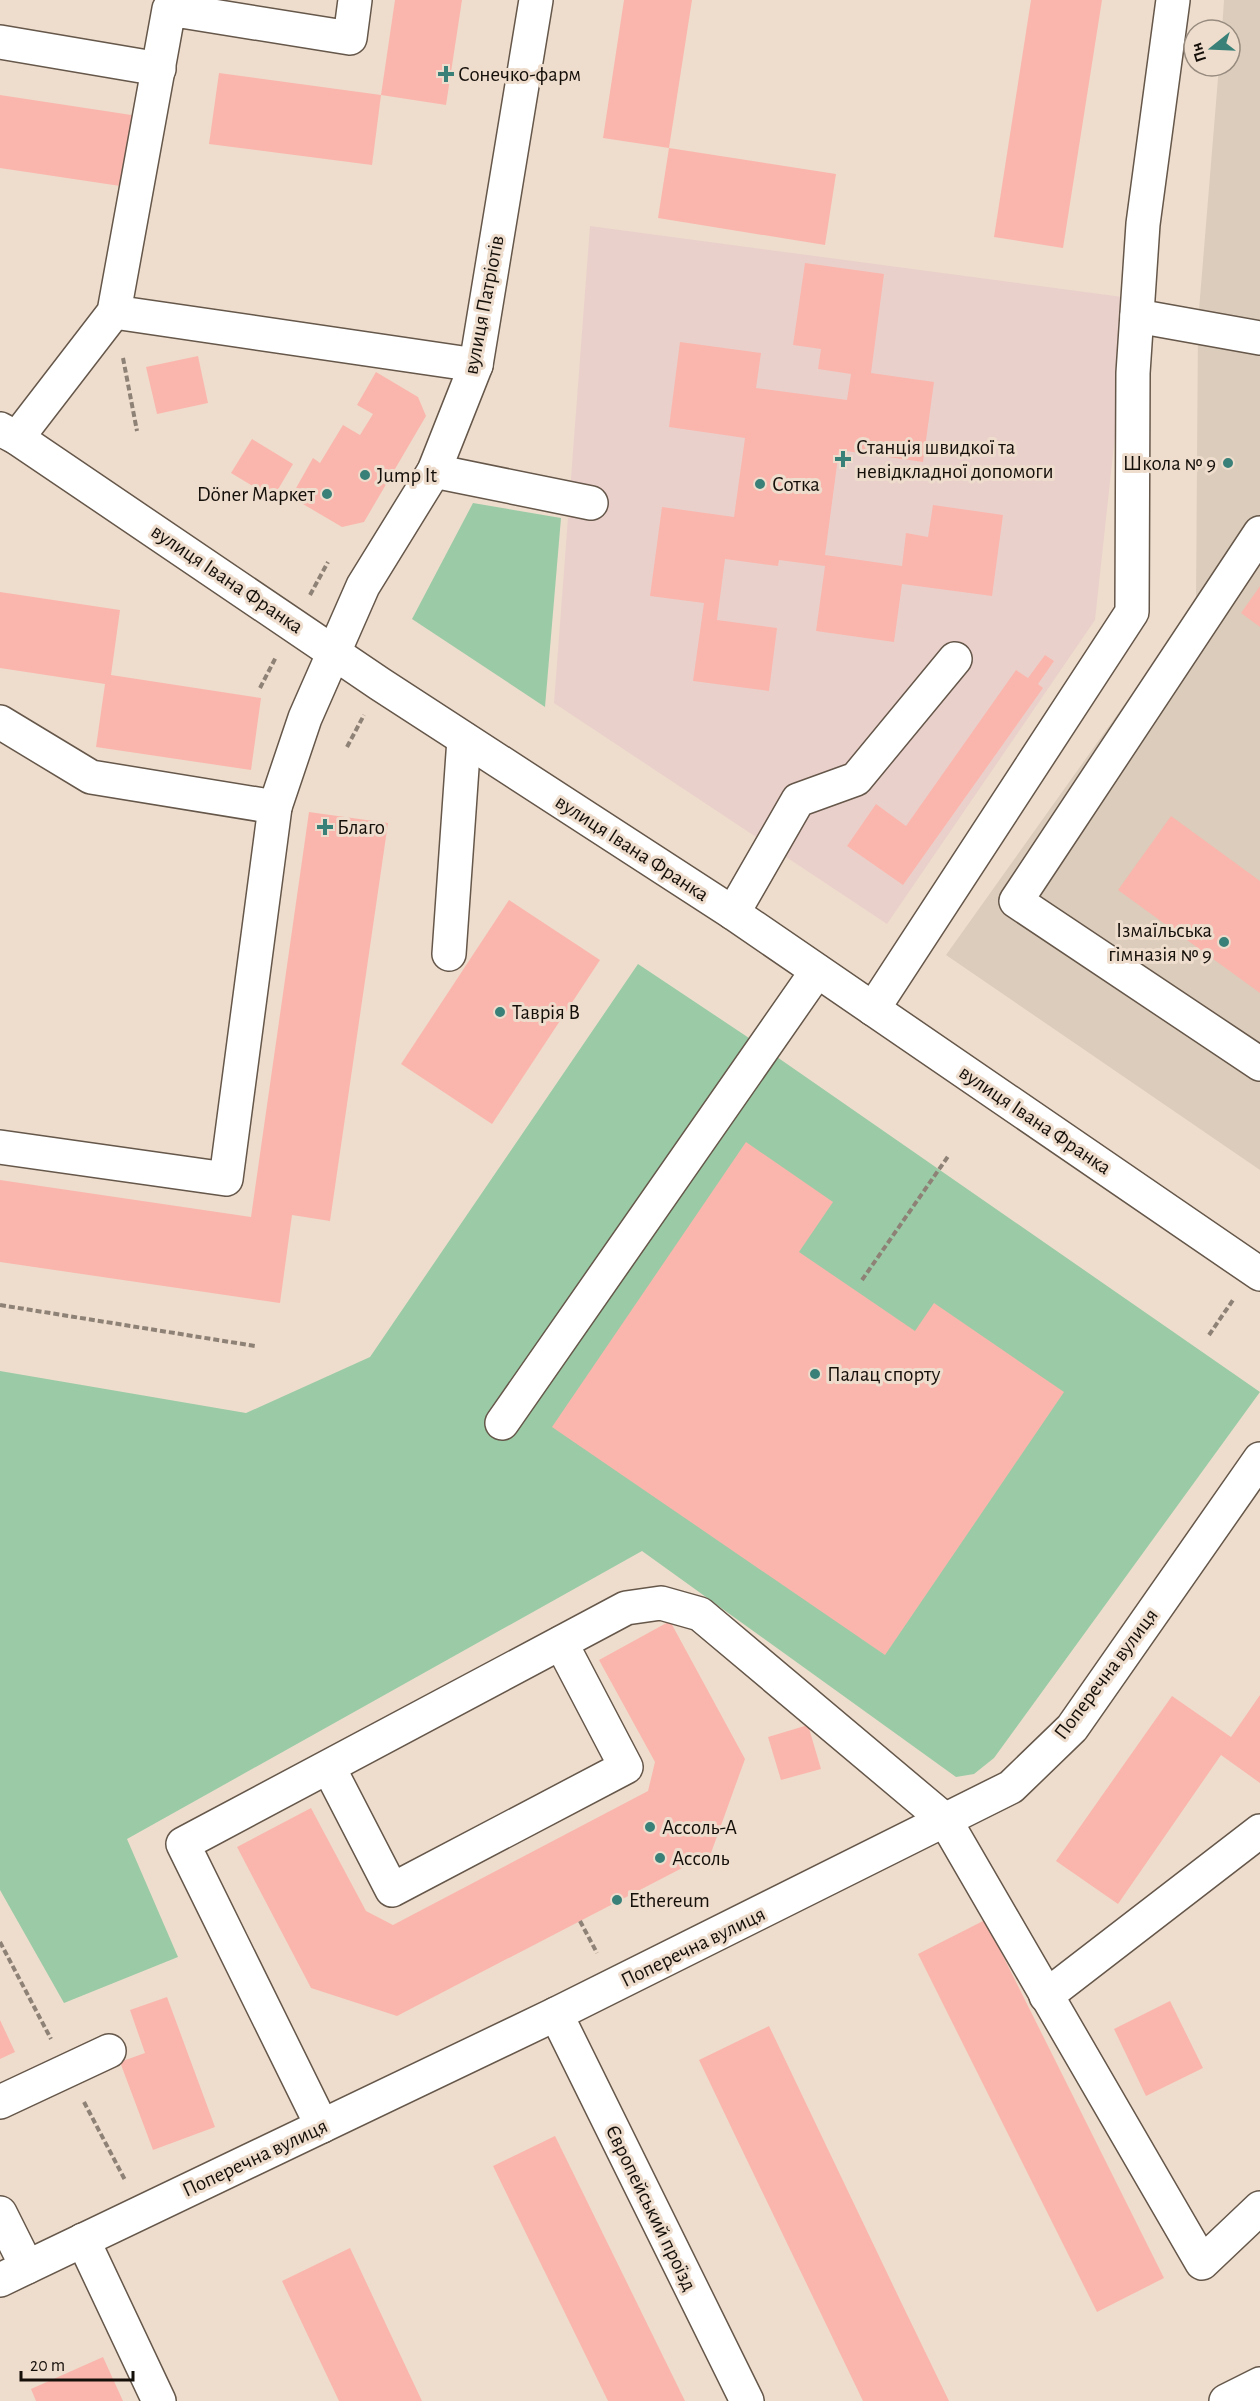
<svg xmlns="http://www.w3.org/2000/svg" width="1260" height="2401" viewBox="0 0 1260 2401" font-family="'Alegreya Sans',sans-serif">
<rect width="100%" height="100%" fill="#eeddcd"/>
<polygon fill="#dcccbb" points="1224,0 1260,0 1260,1170 946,955 1196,604 1198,322 1219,66 1230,66 1230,30 1222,30"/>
<polygon fill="#ead0cb" points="590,226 1130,298 1095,620 887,924 554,703"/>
<g fill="#9bcba6">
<polygon points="473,503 561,518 545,707 412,619"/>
<polygon points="638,964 764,1048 1260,1392 994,1758 974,1774 956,1777 642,1551 127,1839 178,1957 64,2003 0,1890 0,1371 246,1413 370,1357"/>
</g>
<g fill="#fab6ad">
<polygon points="395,0 462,0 446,105 381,95"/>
<polygon points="624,0 692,0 669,148 603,138"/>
<polygon points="1031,0 1102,0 1063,248 994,237"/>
<polygon points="219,73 381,95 372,165 209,144"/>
<polygon points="0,95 138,116 127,187 0,168"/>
<polygon points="669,148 836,174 825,245 658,218"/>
<polygon points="805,263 884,274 871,373 934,382 923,462 839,450 825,555 902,566 906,533 928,537 933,505 1003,515 992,596 902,584 894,642 816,631 825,566 779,560 778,566 725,559 717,620 777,628 769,691 693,681 704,603 650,596 662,507 734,517 745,438 669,427 680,342 761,353 756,388 847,400 851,374 818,369 821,349 793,345"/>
<polygon points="198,356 208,403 157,414 146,367"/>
<polygon points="376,372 418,397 426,416 364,522 342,527 291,497 313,458 320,463 343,425 360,435 373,414 357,405"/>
<polygon points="252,439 293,464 273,498 231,473"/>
<polygon points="1260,586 1260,627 1241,613"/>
<polygon points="0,592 120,610 111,675 261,698 251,770 96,747 105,684 0,668"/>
<polygon points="1045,655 1054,661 1038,684 1043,688 903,885 847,846 876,804 906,826 1016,670 1028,678"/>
<polygon points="309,812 388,823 330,1221 292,1215 280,1303 0,1262 0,1180 251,1217"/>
<polygon points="1171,816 1260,881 1260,993 1118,890"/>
<polygon points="509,900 600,960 492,1124 401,1064"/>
<polygon points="746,1142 833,1202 799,1252 915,1331 934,1303 1064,1392 885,1655 552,1427"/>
<polygon points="670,1621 745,1759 711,1853 397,2016 311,1988 237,1847 311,1808 366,1911 393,1925 648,1791 655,1762 599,1660"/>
<polygon points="1260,1695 1260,1783 1221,1755 1118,1904 1056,1861 1172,1696 1231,1737"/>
<polygon points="808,1725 821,1769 781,1780 768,1737"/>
<polygon points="985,1920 1164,2278 1097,2312 918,1954"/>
<polygon points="167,1997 215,2127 153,2150 120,2062 145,2053 130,2010"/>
<polygon points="1170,2001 1203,2068 1146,2096 1114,2029"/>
<polygon points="0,2020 15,2052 0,2059"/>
<polygon points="769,2026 901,2302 949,2401 863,2401 732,2129 699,2060"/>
<polygon points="555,2136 685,2401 608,2401 493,2166"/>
<polygon points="350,2248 422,2401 339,2401 282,2281"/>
<polygon points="103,2357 123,2401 36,2401 31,2389"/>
</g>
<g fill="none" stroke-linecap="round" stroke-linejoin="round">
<defs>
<g id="minor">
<polyline points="0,42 159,69"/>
<polyline points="114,312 476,365"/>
<polyline points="1137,316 1260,338"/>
<polyline points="0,429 17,438 380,684 733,913 1260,1274"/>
<polyline points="17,438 114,312 169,9 350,38 355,0"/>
<polyline points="434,471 591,503"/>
<polyline points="1260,533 1016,901 1260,1064"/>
<polyline points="0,722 91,777 275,807 305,718 363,586 434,471 476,365 536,0"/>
<polyline points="733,913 798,800 856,779 955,659"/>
<polyline points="449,954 464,739"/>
<polyline points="873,1009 1132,612 1133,373 1143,224 1173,0"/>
<polyline points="0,1147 226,1179 275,807"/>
<polyline points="502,1423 817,971"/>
<polyline points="329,1768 392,1890 626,1767 561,1643"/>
<polyline points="1046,1996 1260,1831"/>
<polyline points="556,2014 747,2401"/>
<polyline points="0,2102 109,2051"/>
<polyline points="322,2126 183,1844 626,1608 661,1603 700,1614 945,1820 1202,2263 1260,2208"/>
<polyline points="0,2213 27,2267"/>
<polyline points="83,2240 159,2401"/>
<polyline points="0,2280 556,2014 1011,1787 1072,1728 1260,1459"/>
<polyline points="1226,2401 1260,2384"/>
</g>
</defs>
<use href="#minor" stroke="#65574a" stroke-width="36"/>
<g stroke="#8e8277" stroke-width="4" stroke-dasharray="6 3" stroke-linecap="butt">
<polyline points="123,358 137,431"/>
<polyline points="310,595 328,562"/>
<polyline points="260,688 276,657"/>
<polyline points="347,747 364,715"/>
<polyline points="862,1280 949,1155"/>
<polyline points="0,1305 255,1346"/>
<polyline points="1209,1335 1233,1300"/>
<polyline points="580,1921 597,1953"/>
<polyline points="0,1942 51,2039"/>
<polyline points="84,2102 125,2180"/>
</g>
<use href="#minor" stroke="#fff" stroke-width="33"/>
</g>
<g fill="#398078" stroke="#eeddcd" stroke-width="2">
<path d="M443 65h6v6h6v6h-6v6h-6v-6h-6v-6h6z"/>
<path d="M840 450h6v6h6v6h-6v6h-6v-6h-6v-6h6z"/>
<circle cx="1228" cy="463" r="6"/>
<circle cx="365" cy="475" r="6"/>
<circle cx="760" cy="484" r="6"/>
<circle cx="327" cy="494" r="6"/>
<path d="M322 818h6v6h6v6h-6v6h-6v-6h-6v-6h6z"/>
<circle cx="1224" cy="942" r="6"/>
<circle cx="500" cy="1012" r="6"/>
<circle cx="815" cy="1374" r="6"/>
<circle cx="650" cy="1827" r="6"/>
<circle cx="660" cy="1858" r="6"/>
<circle cx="617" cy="1900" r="6"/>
</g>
<g text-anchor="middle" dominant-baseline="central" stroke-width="6" stroke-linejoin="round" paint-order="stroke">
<g font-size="21" fill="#150f0a" stroke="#eeddcd" text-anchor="start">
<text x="458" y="74">Сонечко-фарм</text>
<text x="856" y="447">Станція швидкої та<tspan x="856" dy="24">невідкладної допомоги</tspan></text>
<text x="1216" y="463" text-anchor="end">Школа № 9</text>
<text x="377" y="475">Jump It</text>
<text x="772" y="484">Сотка</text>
<text x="315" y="494" text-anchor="end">Döner Маркет</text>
<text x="337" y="827">Благо</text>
<text x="1212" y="930" text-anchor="end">Ізмаїльська<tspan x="1212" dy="24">гімназія № 9</tspan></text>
<text x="512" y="1012">Таврія В</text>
<text x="827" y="1374">Палац спорту</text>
<text x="662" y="1827">Ассоль-А</text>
<text x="672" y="1858">Ассоль</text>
<text x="629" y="1900">Ethereum</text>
</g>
<g font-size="21" fill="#150f0a" stroke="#eeddcd">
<text transform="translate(484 305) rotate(-79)">вулиця Патріотів</text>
<text transform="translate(227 579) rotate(34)">вулиця Івана Франка</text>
<text transform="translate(632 848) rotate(33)">вулиця Івана Франка</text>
<text transform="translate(1035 1120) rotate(34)">вулиця Івана Франка</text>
<text transform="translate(1106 1674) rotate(-53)">Поперечна вулиця</text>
<text transform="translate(693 1947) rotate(-26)">Поперечна вулиця</text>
<text transform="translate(255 2158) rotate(-25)">Поперечна вулиця</text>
<text transform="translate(651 2208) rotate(64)">Європейський проїзд</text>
</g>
</g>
<g transform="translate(1212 48) rotate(252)"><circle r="28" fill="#eeddcd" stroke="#978b7f" stroke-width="1.5"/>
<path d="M0-4.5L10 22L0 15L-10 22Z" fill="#398078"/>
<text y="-9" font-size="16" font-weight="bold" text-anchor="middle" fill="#150f0a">Пн</text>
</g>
<path d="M21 2371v9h112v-9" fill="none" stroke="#150f0a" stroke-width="3"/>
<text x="30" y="2371" font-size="18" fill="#150f0a" stroke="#eeddcd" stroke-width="4.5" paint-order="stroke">20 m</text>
</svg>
